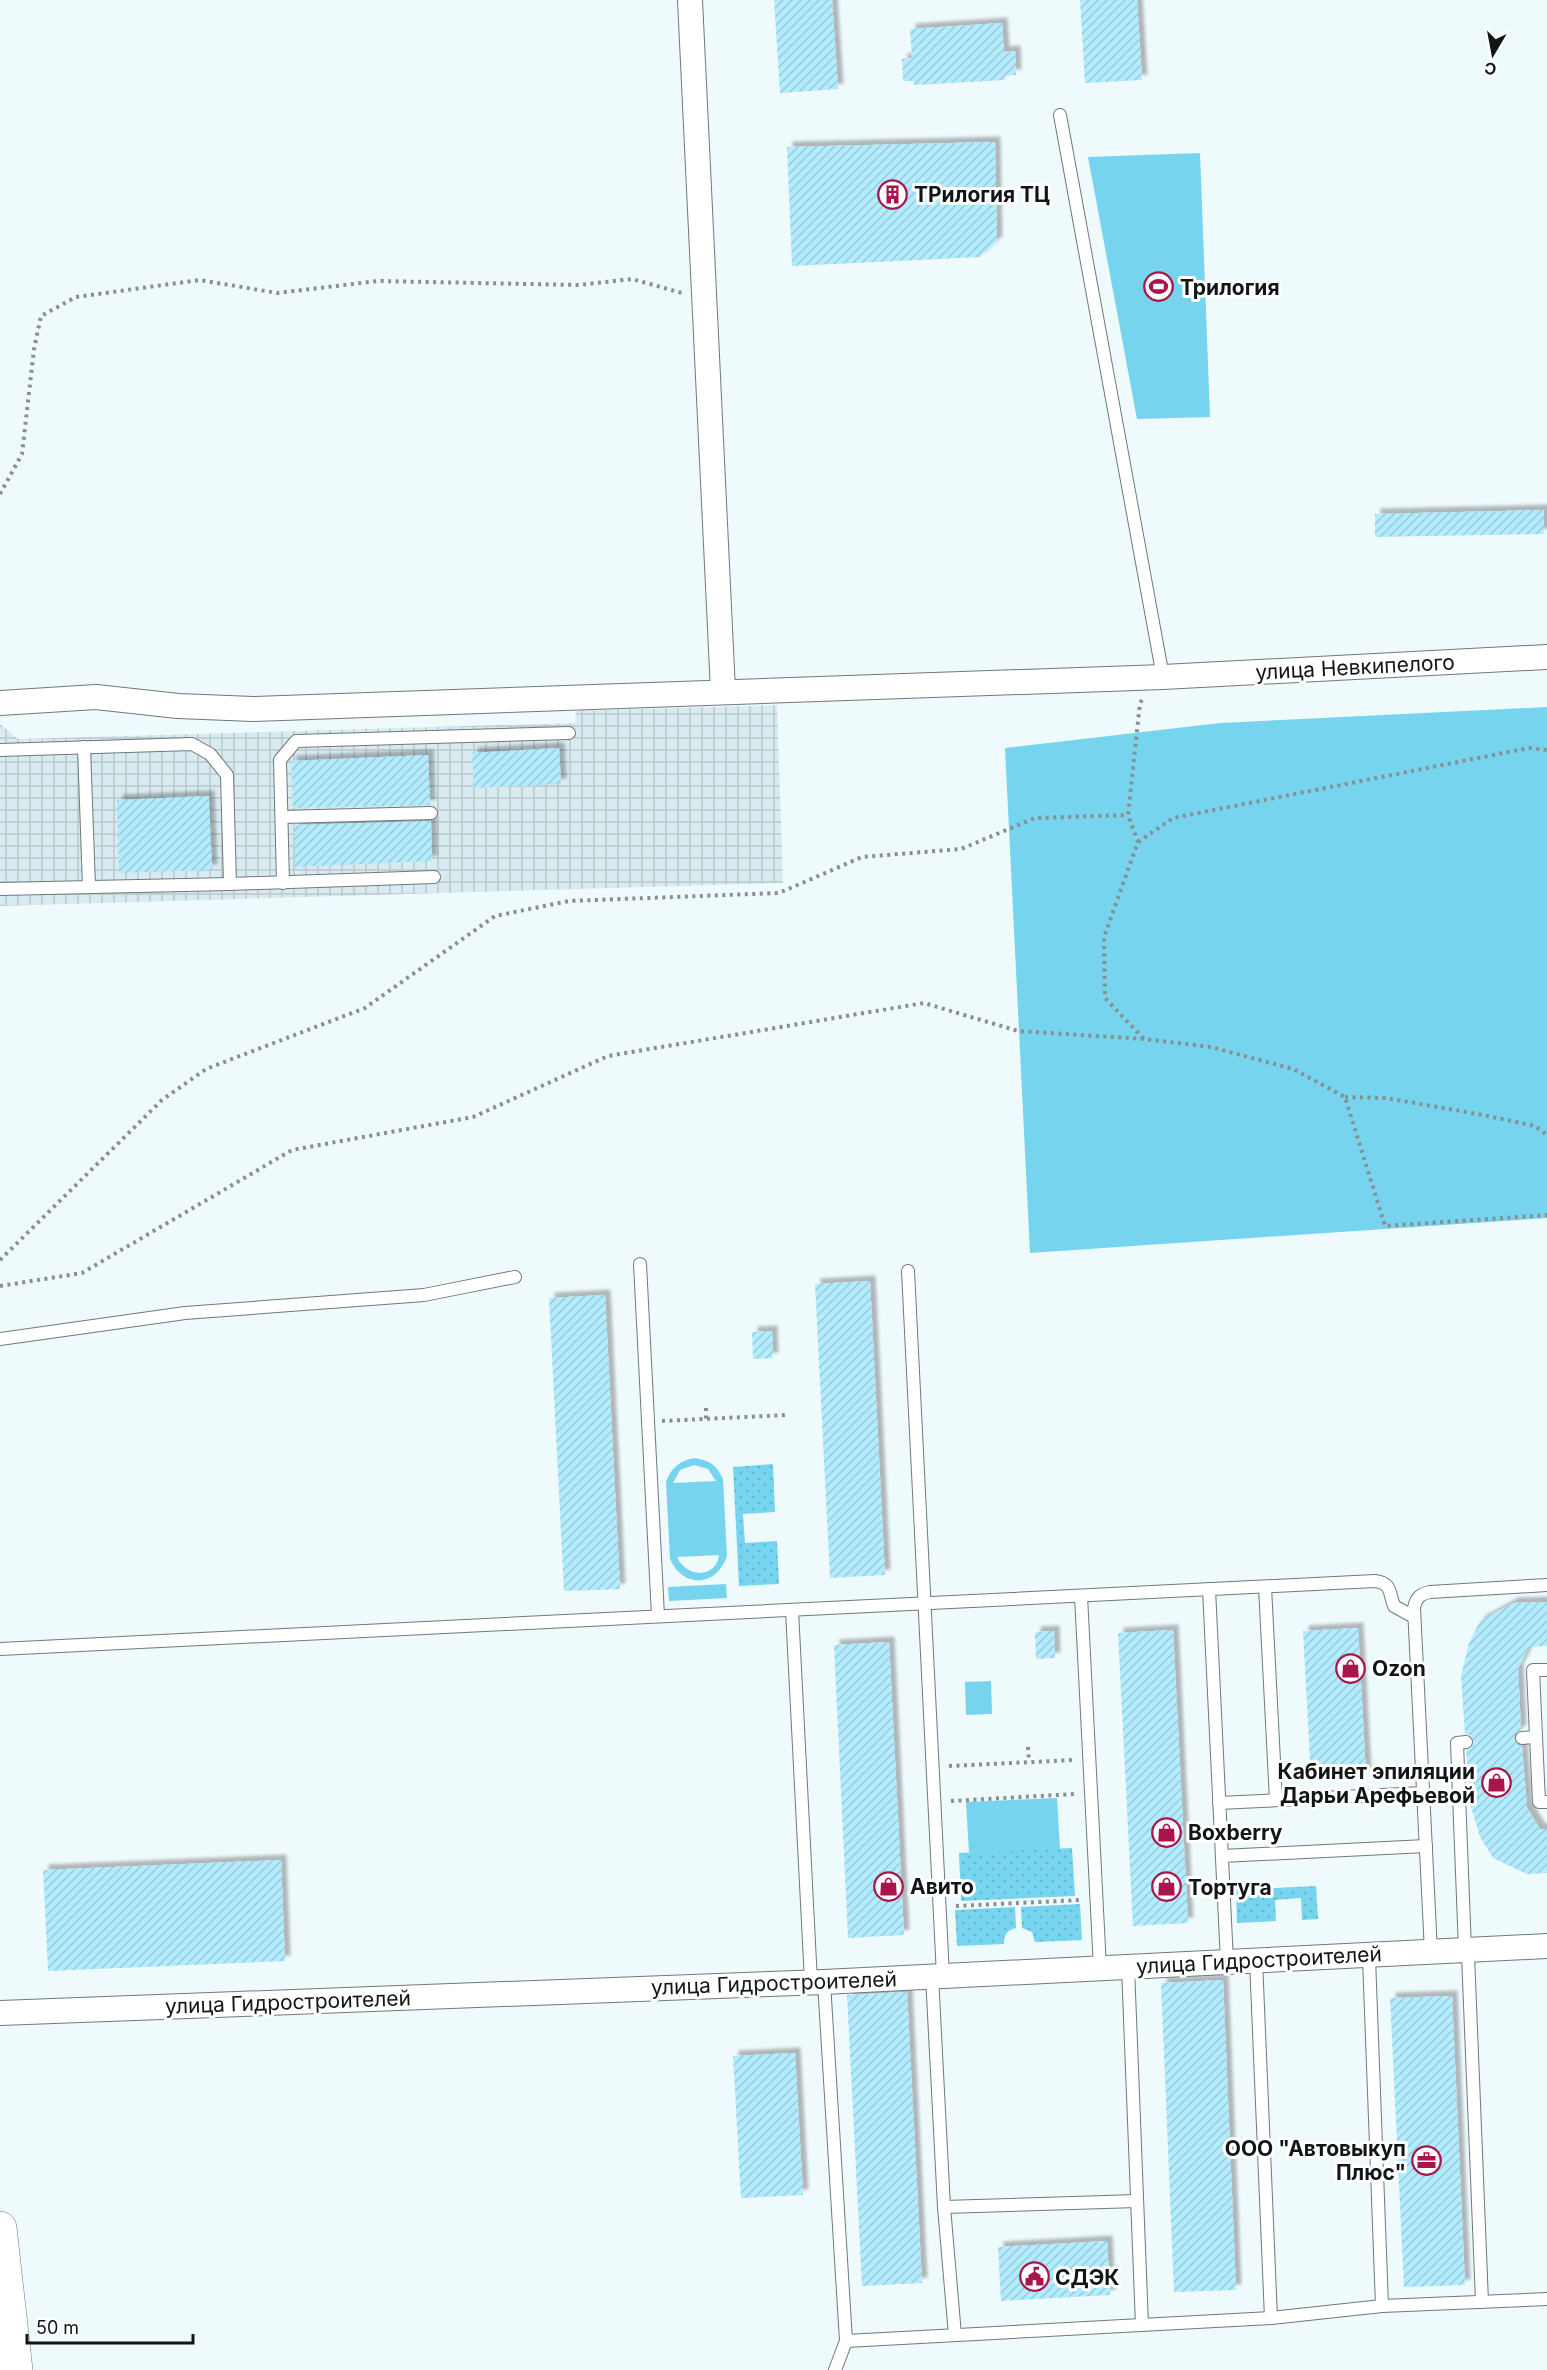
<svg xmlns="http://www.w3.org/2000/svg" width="1547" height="2370" viewBox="0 0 1547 2370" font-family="Inter,sans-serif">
<defs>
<pattern id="industrial-grid" width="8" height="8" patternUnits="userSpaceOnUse" patternTransform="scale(1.5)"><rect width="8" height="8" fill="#d9ebf1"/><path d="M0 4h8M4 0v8" fill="none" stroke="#b9c9ce"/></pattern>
<pattern id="park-dots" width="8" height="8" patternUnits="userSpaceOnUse" patternTransform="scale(1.5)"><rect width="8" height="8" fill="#77d4ee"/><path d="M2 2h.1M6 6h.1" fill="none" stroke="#66b5cb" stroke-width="1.8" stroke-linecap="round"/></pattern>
<pattern id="building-hatch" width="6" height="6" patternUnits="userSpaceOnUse" patternTransform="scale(1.5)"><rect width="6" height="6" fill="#b2ecfe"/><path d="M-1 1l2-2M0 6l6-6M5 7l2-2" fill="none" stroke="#98cad9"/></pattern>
<filter id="shadow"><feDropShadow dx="5.5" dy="-5.5" stdDeviation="1.5" flood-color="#0004"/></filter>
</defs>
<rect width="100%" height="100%" fill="#effafd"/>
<polygon fill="url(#industrial-grid)" points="777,705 783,883 0,906 0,724 18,739 575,723 576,711"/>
<g fill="#77d4ee" fill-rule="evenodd">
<polygon points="1200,153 1210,417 1137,419 1088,157"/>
<polygon points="1547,707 1547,1218 1030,1253 1005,748 1220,723"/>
<path d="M694 1458C709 1460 717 1465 723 1479L727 1556C717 1587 683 1589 670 1559L666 1482C671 1468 679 1461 694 1458ZM694 1465 708 1469 716 1481 673 1483 680 1470ZM719 1555C716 1579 686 1578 677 1557Z"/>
<polygon points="726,1584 727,1598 669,1601 668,1587"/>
<polygon points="991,1681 992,1714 966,1715 965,1682"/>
<polygon points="1057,1798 1060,1849 969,1853 966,1802"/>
</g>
<g fill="url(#park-dots)">
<polygon points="773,1464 775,1512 743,1514 745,1543 777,1541 779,1584 739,1586 733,1467"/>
<polygon points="1072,1848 1075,1896 961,1901 959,1853"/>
<polygon points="1316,1886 1318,1919 1302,1920 1301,1898 1275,1900 1276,1921 1237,1923 1236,1890"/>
<polygon points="1080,1904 1082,1940 1035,1942 1032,1932 1022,1928 1021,1907"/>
<path d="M1015 1907 1016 1928C1007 1930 1004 1935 1004 1944L957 1946 955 1910Z"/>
</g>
<g fill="url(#building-hatch)" filter="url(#shadow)">
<polygon points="774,0 832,0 838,89 780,93"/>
<polygon points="1080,0 1137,0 1142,80 1085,83"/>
<polygon points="1002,23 1004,52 1015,51 1016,75 1005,75 1005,80 914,85 914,81 903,81 902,59 912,58 910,29"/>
<polygon points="995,142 997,241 980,257 792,266 787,147"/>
<polygon points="1544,510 1544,534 1375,537 1375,514"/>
<polygon points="559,748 561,784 474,788 472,753"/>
<polygon points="428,755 430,805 293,808 291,761"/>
<polygon points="209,796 212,870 119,873 117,800"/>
<polygon points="431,821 432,861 295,867 294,825"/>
<polygon points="870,1281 885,1575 830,1578 815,1284"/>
<polygon points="605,1295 620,1589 564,1591 549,1298"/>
<polygon points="772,1331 773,1358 753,1359 752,1332"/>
<polygon points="1547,1602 1547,1646 1529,1647 1518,1669 1521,1730 1515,1734 1514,1739 1518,1745 1522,1746 1527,1808 1540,1829 1547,1829 1547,1873 1527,1874 1493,1858 1480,1837 1471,1807 1466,1750 1473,1746 1474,1741 1470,1735 1465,1734 1461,1676 1469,1643 1480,1621 1513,1603"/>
<polygon points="1358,1628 1366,1775 1311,1778 1303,1631"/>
<polygon points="1173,1630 1188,1923 1133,1926 1118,1633"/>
<polygon points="1054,1631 1055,1658 1036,1659 1035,1632"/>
<polygon points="889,1642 904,1935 848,1938 834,1645"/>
<polygon points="281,1860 285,1961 48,1971 43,1870"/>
<polygon points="1223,1980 1236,2290 1174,2292 1161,1983"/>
<polygon points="907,1992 922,2283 862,2286 847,1995"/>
<polygon points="1452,1996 1465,2285 1404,2287 1390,1998"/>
<polygon points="795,2053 803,2195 741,2198 733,2056"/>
<polygon points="1107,2241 1110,2295 1001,2301 998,2247"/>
</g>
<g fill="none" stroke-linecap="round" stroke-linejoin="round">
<defs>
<g id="lane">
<polyline points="1060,115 1163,677"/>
<polyline points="84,747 89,887"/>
<polyline points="0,750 192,744 210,754 227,775 230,884"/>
<polyline points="282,817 431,813"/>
<polyline points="283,883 280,760 296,741 569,733"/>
<polyline points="0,889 230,884 434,877"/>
<polyline points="640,1264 658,1616"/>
<polyline points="908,1271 943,1976"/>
<polyline points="0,1339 185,1313 424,1295 515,1277"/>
<polyline points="1265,1587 1276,1800"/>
<polyline points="1209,1589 1227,1962"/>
<polyline points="1081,1596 1100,1968"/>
<polyline points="792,1610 811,1982"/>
<path d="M0 1649 1375 1581C1392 1583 1389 1593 1394 1606L1414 1617"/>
<polyline points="1547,1670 1533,1670 1539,1802 1547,1802"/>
<polyline points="1522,1738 1536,1737"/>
<polyline points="1219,1803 1423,1793"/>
<polyline points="1222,1856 1426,1846"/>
<polyline points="1465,1950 1457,1743 1466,1742"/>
<path d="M1431 1952 1414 1608C1416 1598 1420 1594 1430 1592L1547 1585"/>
<polyline points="1468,1955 1482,2302"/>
<polyline points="1375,1958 1369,1958 1382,2306 1547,2299"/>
<polyline points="1256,1960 1271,2318 1382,2306"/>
<polyline points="1128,1967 1142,2325"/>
<polyline points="932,1976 944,2207 955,2335"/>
<polyline points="824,1982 846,2341 1271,2318"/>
<polyline points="944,2207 1137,2201"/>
<polyline points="835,2370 846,2341"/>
</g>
<g id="street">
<polyline points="690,0 723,691"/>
<polyline points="0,703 96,697 178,706 253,709 1163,677 1547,657"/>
<polyline points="0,2013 824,1982 1547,1946"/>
</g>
<polyline id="secondary" points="0,2228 16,2370"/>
</defs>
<use href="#lane" stroke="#70787b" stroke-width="14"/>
<use href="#street" stroke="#70787b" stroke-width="26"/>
<use href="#secondary" stroke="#70787b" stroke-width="34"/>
<g stroke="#888f91" stroke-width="4" stroke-dasharray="3 4.5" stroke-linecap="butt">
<polyline points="0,494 22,454 34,349 41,316 76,297 200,280 277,293 378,281 579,285 632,279 682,293"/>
<polyline points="1142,700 1140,703 1128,815 1138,842 1104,937 1105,998 1144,1039"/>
<polyline points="1138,842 1173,818 1529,748 1547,750"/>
<polyline points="1345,1097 1386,1098 1483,1115 1535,1126 1547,1135"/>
<polyline points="0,1260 162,1100 206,1069 365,1008 495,916 569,901 779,893 862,857 961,849 1035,818 1128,815"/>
<polyline points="0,1286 82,1273 292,1150 473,1117 608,1056 924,1003 1018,1031 1144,1039 1211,1047 1293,1069 1345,1097 1385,1226 1547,1215"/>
<polyline points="706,1408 706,1419"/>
<polyline points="662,1421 787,1415"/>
<polyline points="1028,1747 1029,1762"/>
<polyline points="949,1766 1074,1760"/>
<polyline points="951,1801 1075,1794"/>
<polyline points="956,1906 1081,1900"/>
</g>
<use href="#lane" stroke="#fff" stroke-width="12"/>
<use href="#street" stroke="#fff" stroke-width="24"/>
<use href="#secondary" stroke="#fff" stroke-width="33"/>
</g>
<defs>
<symbol id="building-ring" viewBox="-11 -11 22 22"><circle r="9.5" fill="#fff" stroke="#a9154a" stroke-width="1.5"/><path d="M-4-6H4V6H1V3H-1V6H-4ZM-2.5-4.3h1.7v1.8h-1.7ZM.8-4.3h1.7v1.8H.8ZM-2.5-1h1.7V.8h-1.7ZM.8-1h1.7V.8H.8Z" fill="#a9154a"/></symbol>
<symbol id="stadium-ring" viewBox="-11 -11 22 22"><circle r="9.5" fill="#fff" stroke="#a9154a" stroke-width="1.5"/><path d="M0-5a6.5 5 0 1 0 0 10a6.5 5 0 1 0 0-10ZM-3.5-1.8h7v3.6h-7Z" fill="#a9154a"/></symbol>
<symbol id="shop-ring" viewBox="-11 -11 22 22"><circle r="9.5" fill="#fff" stroke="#a9154a" stroke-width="1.5"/><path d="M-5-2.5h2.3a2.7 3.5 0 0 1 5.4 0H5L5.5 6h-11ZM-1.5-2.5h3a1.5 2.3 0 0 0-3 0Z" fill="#a9154a"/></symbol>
<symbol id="office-ring" viewBox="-11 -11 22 22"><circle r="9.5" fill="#fff" stroke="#a9154a" stroke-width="1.5"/><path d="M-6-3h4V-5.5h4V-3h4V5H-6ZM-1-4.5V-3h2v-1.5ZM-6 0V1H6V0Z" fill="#a9154a"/></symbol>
<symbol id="civic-ring" viewBox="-11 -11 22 22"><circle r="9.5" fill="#fff" stroke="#a9154a" stroke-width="1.5"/><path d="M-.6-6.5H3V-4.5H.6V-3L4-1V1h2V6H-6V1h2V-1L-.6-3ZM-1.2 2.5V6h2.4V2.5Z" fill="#a9154a"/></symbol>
</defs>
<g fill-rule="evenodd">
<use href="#building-ring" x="876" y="178" width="33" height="33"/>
<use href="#stadium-ring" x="1142" y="270" width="33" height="33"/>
<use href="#shop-ring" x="1334" y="1652" width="33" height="33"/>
<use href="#shop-ring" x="1480" y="1766" width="33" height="33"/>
<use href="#shop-ring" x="1150" y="1816" width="33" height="33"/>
<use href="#shop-ring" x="872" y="1870" width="33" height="33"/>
<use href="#shop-ring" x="1150" y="1870" width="33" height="33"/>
<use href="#office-ring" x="1410" y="2144" width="33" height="33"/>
<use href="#civic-ring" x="1018" y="2260" width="33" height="33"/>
</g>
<g text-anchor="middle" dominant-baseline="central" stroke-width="6" stroke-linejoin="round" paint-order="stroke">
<g font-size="21" font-weight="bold" fill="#121516" stroke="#fff" text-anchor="start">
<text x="914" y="194">ТРилогия ТЦ</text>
<text x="1180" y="287">Трилогия</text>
<text x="1372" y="1668">Ozon</text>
<text x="1475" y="1771" text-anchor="end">Кабинет эпиляции<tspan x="1475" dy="24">Дарьи Арефьевой</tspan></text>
<text x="1188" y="1832">Boxberry</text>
<text x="910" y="1886">Авито</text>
<text x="1188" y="1887">Тортуга</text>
<text x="1406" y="2148" text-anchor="end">ООО "Автовыкуп<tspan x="1406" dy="24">Плюс"</tspan></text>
<text x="1055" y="2277">СДЭК</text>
</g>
<g font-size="21" fill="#121516" stroke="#fff">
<text transform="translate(1355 667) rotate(-3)">улица Невкипелого</text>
<text transform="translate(1259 1960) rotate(-3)">улица Гидростроителей</text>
<text transform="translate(774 1983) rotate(-2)">улица Гидростроителей</text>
<text transform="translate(288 2002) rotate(-2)">улица Гидростроителей</text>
</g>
</g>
<g transform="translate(1493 54) rotate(190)" stroke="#ffffff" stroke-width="4.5" paint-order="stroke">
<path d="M0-4.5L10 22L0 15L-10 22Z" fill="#121516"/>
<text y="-9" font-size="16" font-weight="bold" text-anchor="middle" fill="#121516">С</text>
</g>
<path d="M27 2334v9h166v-9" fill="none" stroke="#121516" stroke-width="3"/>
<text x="36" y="2334" font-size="18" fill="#121516" stroke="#ffffff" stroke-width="4.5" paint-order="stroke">50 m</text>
</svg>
